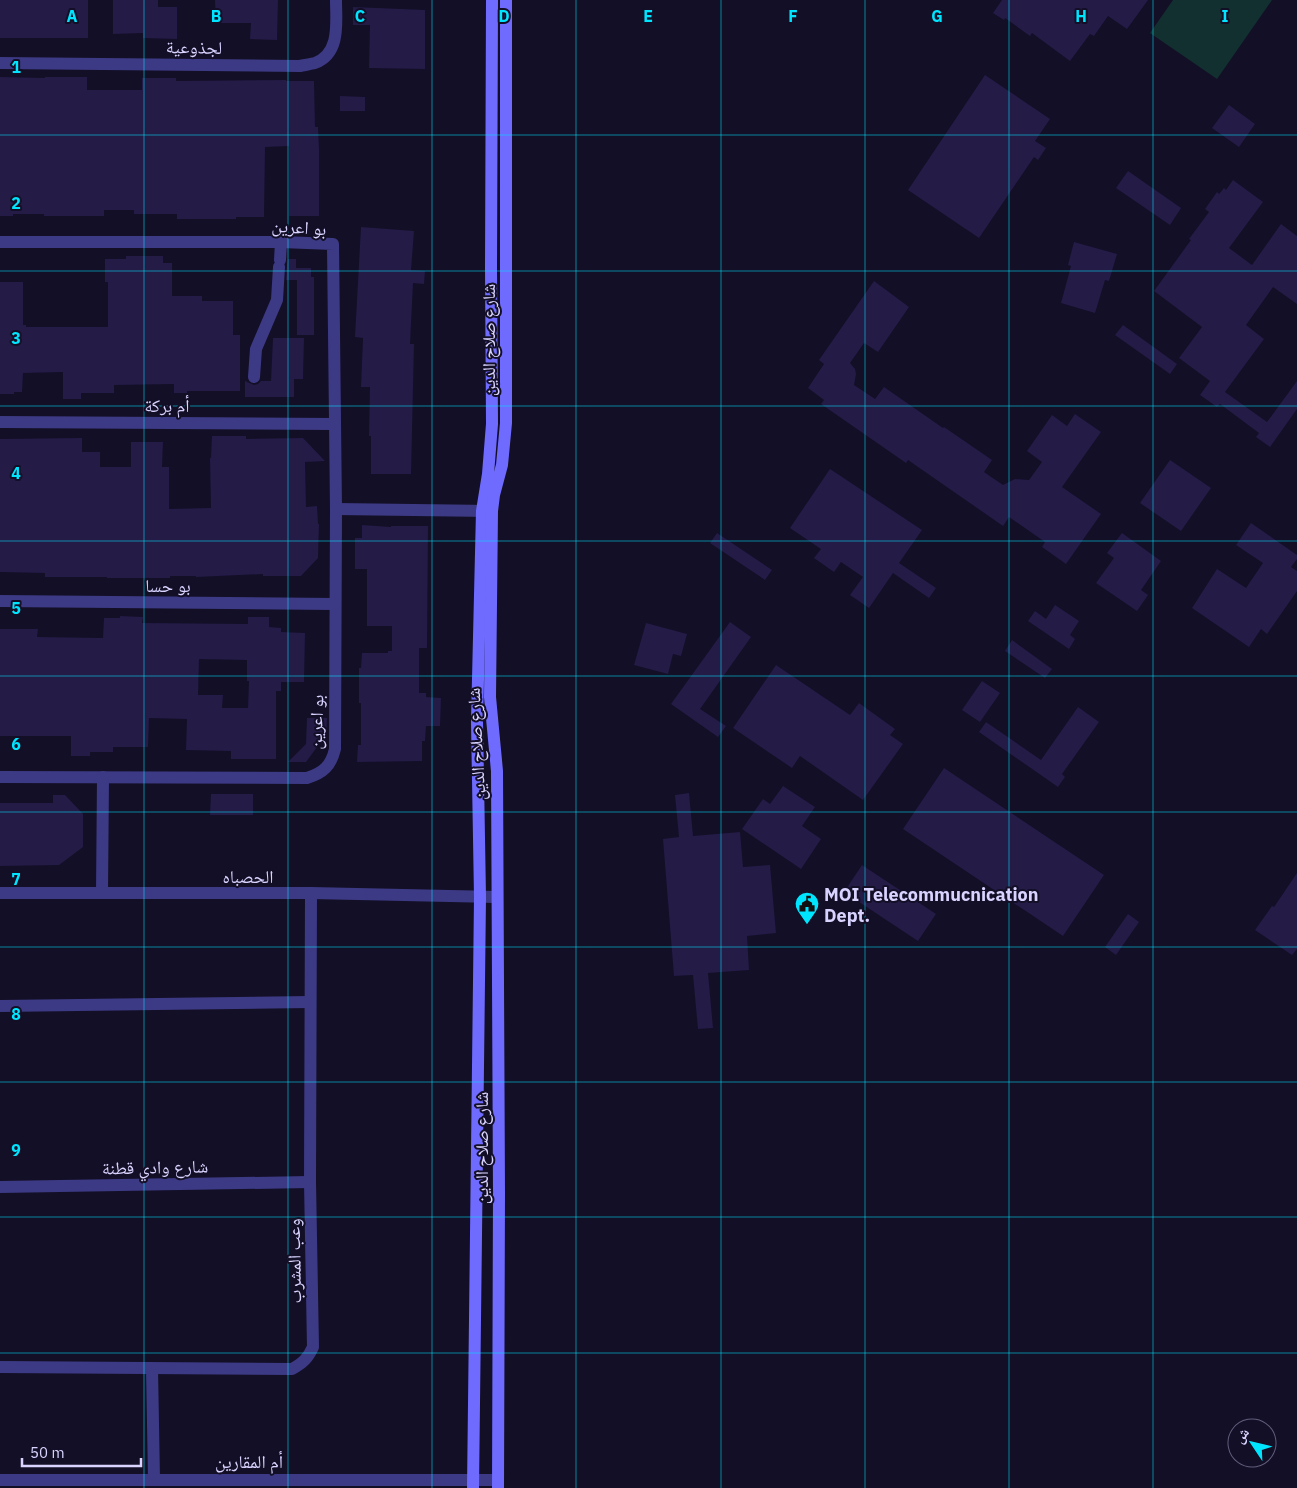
<svg xmlns="http://www.w3.org/2000/svg" width="1297" height="1488" viewBox="0 0 1297 1488" font-family="'IBM Plex Sans','Noto Naskh Arabic',sans-serif">
<rect width="100%" height="100%" fill="#130f26"/>
<polygon fill="#12302f" points="1173,0 1272,0 1217,79 1150,33"/>
<g fill="#241b47" fill-rule="evenodd">
<rect x="0" y="0" width="88" height="38"/>
<polygon points="113,0 158,0 158,7 177,7 177,39 143,38 143,33 113,34"/>
<polygon points="215,0 278,0 277,40 250,39 251,23 216,23"/>
<polygon points="1002,0 1148,0 1127,29 1108,16 1094,36 1090,34 1070,61 1032,33 1030,36 1005,18 1004,20 993,13"/>
<polygon points="353,7 425,10 425,69 369,68 370,25 353,25"/>
<polygon points="985,75 1050,119 1035,141 1046,148 1038,160 1034,157 979,238 908,190"/>
<polygon points="0,77 45,78 45,77 87,77 87,90 142,90 142,78 176,78 176,81 286,80 286,81 314,81 315,127 318,127 319,149 319,216 289,216 289,146 265,147 264,217 236,217 236,219 177,219 177,214 134,214 134,210 104,210 104,216 44,216 44,214 13,214 13,216 0,216"/>
<polygon points="340,96 365,97 365,111 340,111"/>
<polygon points="1229,105 1255,124 1239,147 1212,128"/>
<polygon points="1128,171 1181,208 1170,225 1116,188"/>
<polygon points="1233,180 1263,202 1229,248 1252,265 1281,224 1297,236 1297,304 1273,287 1246,325 1264,339 1225,392 1267,422 1297,381 1297,409 1270,447 1256,437 1259,433 1220,404 1217,407 1200,395 1210,381 1179,358 1202,327 1154,291 1191,240 1189,239 1209,212 1205,209 1217,192 1219,194 1224,188 1226,190"/>
<polygon points="361,227 414,231 411,270 425,271 424,284 413,283 410,344 414,344 411,474 371,474 371,436 369,436 370,387 361,387 363,338 355,337"/>
<polygon points="1074,242 1117,254 1109,281 1105,280 1095,313 1061,303 1071,266 1068,265"/>
<polygon points="126,256 163,256 163,263 172,263 172,296 202,296 202,301 233,301 233,335 240,335 240,391 187,391 187,393 174,393 174,384 114,385 114,393 81,393 81,399 63,399 63,372 23,373 22,392 14,392 14,394 0,394 0,282 23,282 23,325 26,325 26,327 108,327 108,282 105,282 105,259 126,259"/>
<polygon points="288,259 296,259 296,268 311,268 311,277 314,277 314,335 297,335 297,280 286,280 287,265"/>
<polygon points="874,281 909,307 878,352 864,343 850,363 855,369 856,374 854,385 875,399 884,387 943,428 944,427 992,460 984,472 1003,485 1015,479 1029,480 1042,462 1027,451 1052,415 1067,426 1075,414 1101,432 1062,487 1101,514 1066,564 1042,547 1045,542 1009,517 1003,526 908,460 906,463 821,404 824,400 808,388 824,364 819,360"/>
<polygon points="1123,325 1177,364 1170,374 1115,335"/>
<polygon points="273,338 304,338 303,379 294,379 294,397 245,397 245,381 254,385 258,384 261,381 271,381"/>
<polygon points="212,436 246,436 246,439 303,438 325,461 305,462 306,507 317,506 318,524 319,524 318,558 301,576 263,576 263,574 196,577 196,576 170,576 170,578 107,578 107,577 45,577 45,573 0,572 0,439 82,438 82,452 100,452 100,467 131,467 131,442 163,442 162,467 169,467 169,509 211,508 210,458 211,458"/>
<polygon points="1170,460 1211,488 1181,531 1140,503"/>
<polygon points="830,469 922,530 899,563 936,588 929,598 893,573 869,608 850,595 863,577 841,562 834,572 814,558 821,549 790,528"/>
<polygon points="1251,523 1297,555 1297,559 1291,567 1297,571 1297,591 1267,634 1261,629 1249,647 1192,608 1217,569 1246,588 1263,563 1236,545"/>
<polygon points="362,525 391,527 391,526 428,526 427,648 419,648 419,693 426,693 426,697 441,698 440,726 426,726 425,741 422,741 422,761 357,762 358,745 361,745 361,703 359,703 359,668 361,668 362,653 388,653 388,651 392,651 392,626 367,626 367,569 355,569 355,538 362,538"/>
<polygon points="717,533 772,570 765,580 710,543"/>
<polygon points="1122,533 1161,561 1141,590 1148,595 1137,611 1096,583 1114,558 1107,553"/>
<polygon points="1055,605 1079,621 1070,635 1075,639 1069,649 1028,621 1035,611 1046,619"/>
<path d="M120 616 143 617 142 623 248 624V617H269V627L281 628V632L305 633 304 682H281V691H276V759H231V751L186 750 187 719 149 718 148 747H113V752H90V756H71V736H0V629H38L37 637 103 638 104 618H120ZM199 659 247 660V681H249L248 708H222L223 695H198Z"/>
<polygon points="730,622 751,637 700,709 726,726 718,737 671,704"/>
<polygon points="646,623 687,634 681,656 673,654 668,674 634,665"/>
<polygon points="1012,640 1052,669 1045,678 1005,651"/>
<polygon points="776,665 850,715 859,703 895,729 890,735 903,744 863,800 800,756 792,768 733,728"/>
<polygon points="982,681 1000,693 980,722 962,710"/>
<polygon points="1078,707 1099,722 1062,774 1065,777 1058,787 979,732 986,722 1041,760"/>
<polygon points="307,718 327,718 326,743 320,743 306,762 288,762 306,744"/>
<polygon points="944,768 1104,875 1063,936 903,829"/>
<polygon points="783,786 815,807 802,826 821,839 801,869 742,829 763,799 770,804"/>
<polygon points="689,793 693,836 740,832 743,867 770,865 776,933 747,936 749,970 708,973 713,1028 698,1029 693,975 674,976 663,839 679,837 675,795"/>
<polygon points="211,794 253,794 253,815 210,815"/>
<polygon points="53,795 65,795 83,814 83,847 59,865 0,866 0,803 53,803"/>
<polygon points="862,865 936,914 918,941 844,892"/>
<polygon points="1297,873 1297,949 1292,955 1255,930 1272,906 1274,907"/>
<polygon points="1128,914 1139,922 1116,955 1105,947"/>
</g>
<g fill="none" stroke-linecap="round" stroke-linejoin="round">
<g stroke="#3d3a85" stroke-width="12">
<path d="M0 63 300 66C305 65 311 64 315 63 341 53 336 22 336 0"/>
<path d="M0 242H281L333 244 336 509 335 749C331 766 323 773 307 778L0 777"/>
<polyline points="280,260 281,242"/>
<polyline points="254,377 256,349 277,300 279,267"/>
<polyline points="0,422 334,424"/>
<polyline points="336,509 491,511"/>
<polyline points="0,601 335,604"/>
<polyline points="0,893 311,893 496,897"/>
<polyline points="102,893 103,777"/>
<polyline points="0,1006 310,1002"/>
<polyline points="0,1187 310,1182"/>
<path d="M0 1367 292 1369C303 1363 308 1358 313 1347L310 1182 311 893"/>
<polyline points="152,1368 154,1479"/>
<polyline points="0,1480 498,1480"/>
</g>
<g stroke="#6f6bff" stroke-width="12">
<polyline points="473,1488 480,897 477,721 482,511 488,474 492,424 491,268 492,0"/>
<polyline points="498,1488 499,1192 497,771 490,697 492,511 494,495 502,465 506,423 506,0"/>
</g>
</g>
<path fill="none" stroke="#00e5ff" stroke-width="1" stroke-opacity="0.55" d="M144 0V1488M288 0V1488M432 0V1488M576 0V1488M721 0V1488M865 0V1488M1009 0V1488M1153 0V1488M0 135H1297M0 271H1297M0 406H1297M0 541H1297M0 676H1297M0 812H1297M0 947H1297M0 1082H1297M0 1217H1297M0 1353H1297"/>
<defs>
<symbol id="civic-pin" viewBox="-11 -11 22 30"><path d="M0 17L-7.5 6A9.5 9.5 0 1 1 7.5 6Z" fill="#00e5ff" stroke="#130f26"/><path d="M-.6-6.5H3V-4.5H.6V-3L4-1V1h2V6H-6V1h2V-1L-.6-3ZM-1.2 2.5V6h2.4V2.5Z" fill="#111"/></symbol>
</defs>
<g fill-rule="evenodd">
<use href="#civic-pin" x="793" y="890" width="28" height="38"/>
</g>
<g text-anchor="middle" dominant-baseline="central" stroke-width="4" stroke-linejoin="round" paint-order="stroke">
<g font-size="18" fill="#d9d4ff" stroke="#130f26">
<text transform="translate(194 47) rotate(1)">لجذوعية</text>
<text transform="translate(299 227) rotate(4)">بو اعرين</text>
<text transform="translate(488 340) rotate(-90)">شارع صلاح الدين</text>
<text x="167" y="405">أم بركة</text>
<text x="168" y="585">بو حسا</text>
<text transform="translate(316 722) rotate(-88)">بو اعرين</text>
<text transform="translate(476 744) rotate(-93)">شارع صلاح الدين</text>
<text x="248" y="876">الحصباه</text>
<text transform="translate(481 1148) rotate(-90)">شارع صلاح الدين</text>
<text transform="translate(155 1167) rotate(-1)">شارع وادي قطنة</text>
<text transform="translate(294 1261) rotate(-91)">وعب المشرب</text>
<text x="249" y="1461">أم المقارين</text>
</g>
<g font-size="18" font-weight="bold" fill="#d9d4ff" stroke="#130f26" text-anchor="start">
<text x="824" y="894">MOI Telecommucnication<tspan x="824" dy="21">Dept.</tspan></text>
</g>
</g>
<g font-size="16" text-anchor="middle" font-weight="bold" fill="#00e5ff" stroke="#130f26" stroke-width="4" stroke-linejoin="round" paint-order="stroke">
<text x="72" y="22">A</text>
<text x="216" y="22">B</text>
<text x="360" y="22">C</text>
<text x="504" y="22">D</text>
<text x="648" y="22">E</text>
<text x="793" y="22">F</text>
<text x="937" y="22">G</text>
<text x="1081" y="22">H</text>
<text x="1225" y="22">I</text>
<text x="16" y="73">1</text>
<text x="16" y="209">2</text>
<text x="16" y="344">3</text>
<text x="16" y="479">4</text>
<text x="16" y="614">5</text>
<text x="16" y="750">6</text>
<text x="16" y="885">7</text>
<text x="16" y="1020">8</text>
<text x="16" y="1156">9</text>
</g>
<g transform="translate(1252 1443) rotate(305)"><circle r="24" fill="#130f26" stroke="#625e7d"/>
<path d="M0-4L9 19L0 12L-9 19Z" fill="#00e5ff"/>
<text y="-8" font-size="14" font-weight="bold" text-anchor="middle" fill="#d9d4ff">ش</text>
</g>
<path d="M22 1458v8h119v-8" fill="none" stroke="#d9d4ff" stroke-width="2.5"/>
<text x="30" y="1458" font-size="15" fill="#d9d4ff" stroke="#130f26" stroke-width="4" paint-order="stroke">50 m</text>
</svg>
